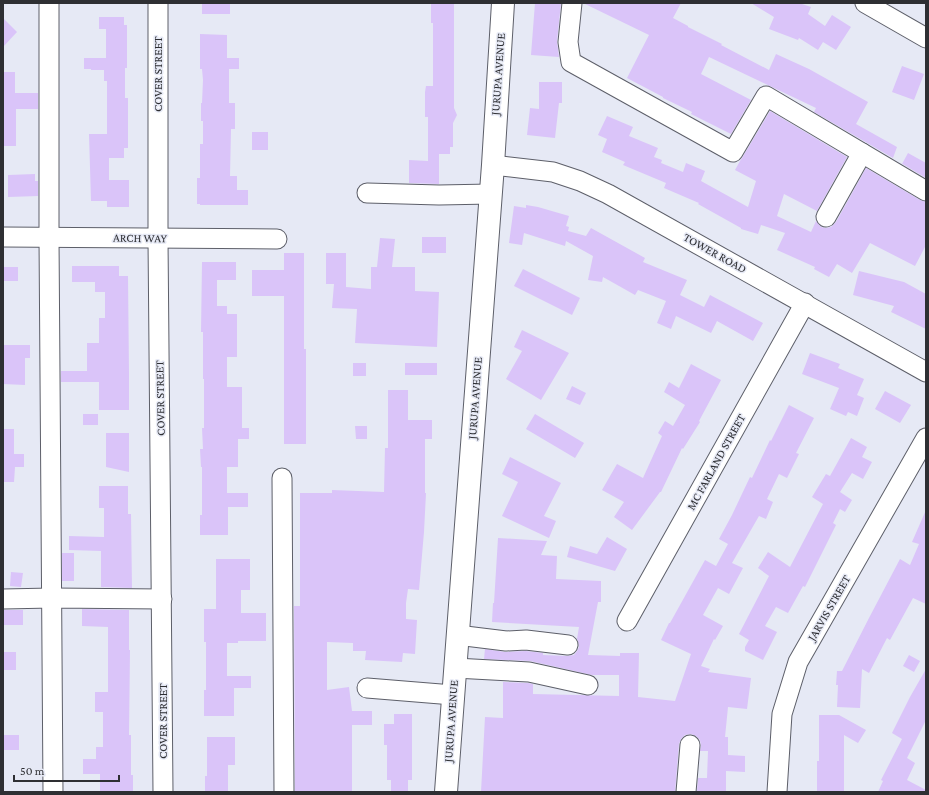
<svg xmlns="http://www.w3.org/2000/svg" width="929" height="795" viewBox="0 0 929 795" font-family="'Crimson Pro',serif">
<rect width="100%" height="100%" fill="#e6e9f5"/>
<g fill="#dac4f9">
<rect x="202" y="3" width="28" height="11"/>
<polygon points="431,3 454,3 454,108 457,115 453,123 453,147 450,147 450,154 439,154 439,184 409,183 409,160 428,161 428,117 425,117 425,92 426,86 433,86 433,23 431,23"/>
<polygon points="535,3 561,3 557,41 559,57 531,55"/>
<polygon points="583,3 681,3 673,18 688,26 688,27 722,44 721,45 769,70 776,54 809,69 868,102 856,124 897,147 893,158 814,112 816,108 709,57 701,74 751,100 731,134 691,114 692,112 663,98 663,97 627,78 649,35"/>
<polygon points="751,3 799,3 811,7 808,14 825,26 832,15 851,27 836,50 823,42 818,50 799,38 798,40 769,29 774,17"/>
<polygon points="99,17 124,17 124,25 127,25 127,68 125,68 125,98 128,98 128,148 124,148 124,158 109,158 109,180 129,180 129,207 107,207 107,201 91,201 89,134 107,134 107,81 104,81 104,70 91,70 91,69 84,69 84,58 106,58 106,29 99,29"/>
<polygon points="3,18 17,32 3,47"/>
<polygon points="200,34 227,35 227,58 239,58 239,69 229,69 229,103 235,103 235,129 231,129 230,176 237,176 237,190 248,190 248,205 200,205 200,204 197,204 197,178 200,178 200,144 203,144 203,121 201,121 201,103 202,103 203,80 202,69 200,69"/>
<polygon points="902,66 924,74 914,100 892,92"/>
<polygon points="3,72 15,72 15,93 38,93 38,109 16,109 16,146 3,146"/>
<polygon points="539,82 562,82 562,103 559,103 555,138 527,135 530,108 539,109"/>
<polygon points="770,111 847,157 817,211 784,194 777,216 811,232 816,221 821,227 826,228 831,227 836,222 866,168 920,200 926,202 926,245 915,266 870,243 852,273 837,264 829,277 814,269 815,267 777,250 785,233 761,225 758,234 741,229 741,228 698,204 699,203 664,188 666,183 623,165 625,162 602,152 607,139 598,135 607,116 633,127 629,136 658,148 654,157 662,160 661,163 683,172 686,163 705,171 701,181 748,207 756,181 735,170 740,161 742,158"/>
<rect x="252" y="132" width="16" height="18"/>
<polygon points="908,153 926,163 926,178 901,163 902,164"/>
<polygon points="35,174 35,181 38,181 38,196 8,197 8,175"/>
<polygon points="526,205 538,207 569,216 566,226 569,227 568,231 586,236 591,228 645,258 643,262 687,280 680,295 704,307 710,295 763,323 753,341 717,321 711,333 676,316 671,329 657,323 666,301 638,290 635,295 603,277 602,282 588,280 593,256 566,241 565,246 524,233 522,245 509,243 514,206 526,208"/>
<rect x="422" y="237" width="24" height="16"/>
<polygon points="380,238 395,239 392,267 415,267 415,291 439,292 437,347 355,343 357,309 332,308 334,284 326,284 326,253 346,253 346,287 371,289 371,267 377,267"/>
<polygon points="284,253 304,253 304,349 306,349 306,444 284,444 284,296 252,296 252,270 284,270"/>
<polygon points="202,262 236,262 236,280 217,280 217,306 227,306 227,314 237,314 237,357 227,357 227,387 242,387 242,428 249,428 249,439 238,439 238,467 227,467 227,493 248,493 248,507 228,507 228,535 200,535 200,515 202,515 202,467 201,467 200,449 203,449 202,428 204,428 204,379 203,379 203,332 201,332"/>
<polygon points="72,266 119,266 119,276 128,276 129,374 129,410 99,410 99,382 61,382 61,371 87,371 87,343 99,343 99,318 105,318 105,292 95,292 95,282 72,282"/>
<rect x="3" y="267" width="15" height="14"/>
<polygon points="523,269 580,298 572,315 514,286"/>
<polygon points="859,271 904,282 926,294 926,329 891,312 894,306 853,295"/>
<polygon points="522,330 569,353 541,400 506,379 522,351 514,347"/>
<polygon points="3,345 30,345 30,358 25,358 25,385 3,384"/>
<polygon points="810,353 840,364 838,368 864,379 857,395 864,398 857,416 848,412 846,416 830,409 839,388 802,374"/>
<rect x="353" y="363" width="13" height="13"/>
<rect x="405" y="363" width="32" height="12"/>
<polygon points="691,364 721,380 699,421 700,422 683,449 682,448 661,492 660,492 632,530 614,517 624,502 602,490 617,464 643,478 662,436 658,433 665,421 673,426 685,405 664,392 669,382 679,388"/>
<polygon points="572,386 586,393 580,405 566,399"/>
<polygon points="388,390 408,390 408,420 432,420 432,439 425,439 425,493 426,493 424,532 419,590 408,589 406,603 406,619 417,620 415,654 403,653 402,662 365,660 366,651 353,651 353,643 327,642 327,690 349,687 352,711 372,711 372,725 352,725 352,792 295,792 294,606 300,606 300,493 332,493 332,490 384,492 385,448 388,448"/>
<polygon points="885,391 911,405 900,423 875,409"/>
<polygon points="789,405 814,418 796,453 799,454 787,478 779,474 767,499 773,502 766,519 759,516 732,563 743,568 729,594 718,588 703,615 723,626 715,640 714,639 701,666 710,669 708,672 751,678 747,709 728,707 725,737 728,737 728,755 745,756 745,772 726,771 726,791 697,791 698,778 707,778 708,751 700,751 701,746 700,740 696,736 691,734 685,735 681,739 679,744 675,792 481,792 485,717 503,718 503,682 528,683 533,684 533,694 619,696 619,675 592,675 530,661 484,659 485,649 505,652 526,651 543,653 543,655 567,656 574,655 577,651 579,647 578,641 577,639 579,627 492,622 493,603 494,603 498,538 547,541 541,555 557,556 556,579 601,581 601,602 598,602 588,655 620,656 620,653 639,653 638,697 675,701 691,654 661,640 669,623 670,623 705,560 716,566 728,544 719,539 732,515 750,477 752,478 770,440 771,441"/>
<rect x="83" y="414" width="15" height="11"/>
<polygon points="535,414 584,443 575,458 526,429"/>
<polygon points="355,426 367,426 367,439 356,439"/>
<polygon points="3,429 14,429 14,454 24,454 24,467 15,467 14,482 3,482"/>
<polygon points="106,433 129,433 129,472 106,467"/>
<polygon points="851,438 867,447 862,457 872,462 863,479 852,473 840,492 852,500 845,512 840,509 833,523 836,525 805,587 803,586 788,613 776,607 765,626 777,632 763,660 745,651 745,647 749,640 739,634 769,576 758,568 768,552 790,567 823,504 812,497 826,474 830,476"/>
<polygon points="510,457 561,483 544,516 556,521 549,538 502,516 518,482 502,474"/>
<polygon points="99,486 128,486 128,514 131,514 132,588 101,587 101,551 69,550 69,536 104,537 104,508 99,508"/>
<polygon points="926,510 926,604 913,598 890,640 887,638 869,673 862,669 860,708 837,707 838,685 836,685 837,671 842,671 869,618 900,559 910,565 919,544 912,542"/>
<polygon points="607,537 627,549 615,571 567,557 570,546 597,554"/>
<rect x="62" y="553" width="12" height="28"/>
<polygon points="216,559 250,559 250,590 241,590 241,613 266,613 266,641 238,641 238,643 227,643 227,676 251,676 251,688 234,688 234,716 204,716 204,690 206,690 206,642 204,642 204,609 216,609"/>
<polygon points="11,572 23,573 21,587 10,586"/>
<polygon points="82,609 129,610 129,650 130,650 129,735 131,735 131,775 133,775 133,792 100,792 100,774 83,774 83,759 96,759 96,747 103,747 103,712 95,712 95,692 108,692 108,627 82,626"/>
<rect x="3" y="610" width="20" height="15"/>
<rect x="3" y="652" width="13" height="18"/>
<polygon points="909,655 920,661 914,672 903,666"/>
<polygon points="926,669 926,720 907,758 915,763 907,780 926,790 926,792 878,792 883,781 881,780 902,739 892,733 910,697"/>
<polygon points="394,714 412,714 412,780 408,780 408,792 391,792 391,780 387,780 387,745 384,745 384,724 394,724"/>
<polygon points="819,715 839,715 866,730 858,743 844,735 844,791 817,791 817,761 819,761"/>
<rect x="3" y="735" width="16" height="15"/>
<polygon points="207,737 235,737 235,765 228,765 228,792 205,792 205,776 207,776"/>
</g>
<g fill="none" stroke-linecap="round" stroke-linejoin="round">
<defs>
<g id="minor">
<polyline points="49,3 49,237 53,792"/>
<polyline points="158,3 158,239 163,792"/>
<polyline points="572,3 568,42 571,62 733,152 766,96 926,191"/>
<polyline points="865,3 926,38"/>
<polyline points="493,165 553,172 580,181 608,194 926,372"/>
<polyline points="367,193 439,195 491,194"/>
<polyline points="826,217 862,153"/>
<polyline points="3,237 277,239"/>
<polyline points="282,478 284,792"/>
<polyline points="3,599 52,598 162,599"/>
<polyline points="627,621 805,303"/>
<polyline points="457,635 506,641 526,640 568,645"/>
<polyline points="455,668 529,672 588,685"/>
<polyline points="367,688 453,695"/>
<polyline points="686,792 690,745"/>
<polyline points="777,792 782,714 798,662 926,438"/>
</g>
<polyline id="major" points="446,792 493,165 503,3"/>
</defs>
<use href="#minor" stroke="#5d5f69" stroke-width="21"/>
<use href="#major" stroke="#5d5f69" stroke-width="24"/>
<use href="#minor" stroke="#fff" stroke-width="19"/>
<use href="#major" stroke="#fff" stroke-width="22"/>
</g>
<g text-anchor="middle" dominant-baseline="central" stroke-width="3" stroke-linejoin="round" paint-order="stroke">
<g font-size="12" fill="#2e2f33" stroke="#e6e9f5">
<text transform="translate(158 74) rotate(-90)">COVER STREET</text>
<text transform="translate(498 74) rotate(-86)">JURUPA AVENUE</text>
<text transform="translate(140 238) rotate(1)">ARCH WAY</text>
<text transform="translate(715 253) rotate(29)">TOWER ROAD</text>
<text transform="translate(160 398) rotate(-91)">COVER STREET</text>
<text transform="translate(475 398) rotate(-86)">JURUPA AVENUE</text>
<text transform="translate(716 462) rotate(-61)">MC FARLAND STREET</text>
<text transform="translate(829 608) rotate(-60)">JARVIS STREET</text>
<text transform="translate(163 721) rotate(-90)">COVER STREET</text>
<text transform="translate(451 721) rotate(-86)">JURUPA AVENUE</text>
</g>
</g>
<rect width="929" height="795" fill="none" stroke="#2e2f33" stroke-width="8"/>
<path d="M14 775v6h105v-6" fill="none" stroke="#2e2f33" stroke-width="2"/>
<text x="20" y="775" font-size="12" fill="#2e2f33" stroke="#e6e9f5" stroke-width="3" paint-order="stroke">50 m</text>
</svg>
